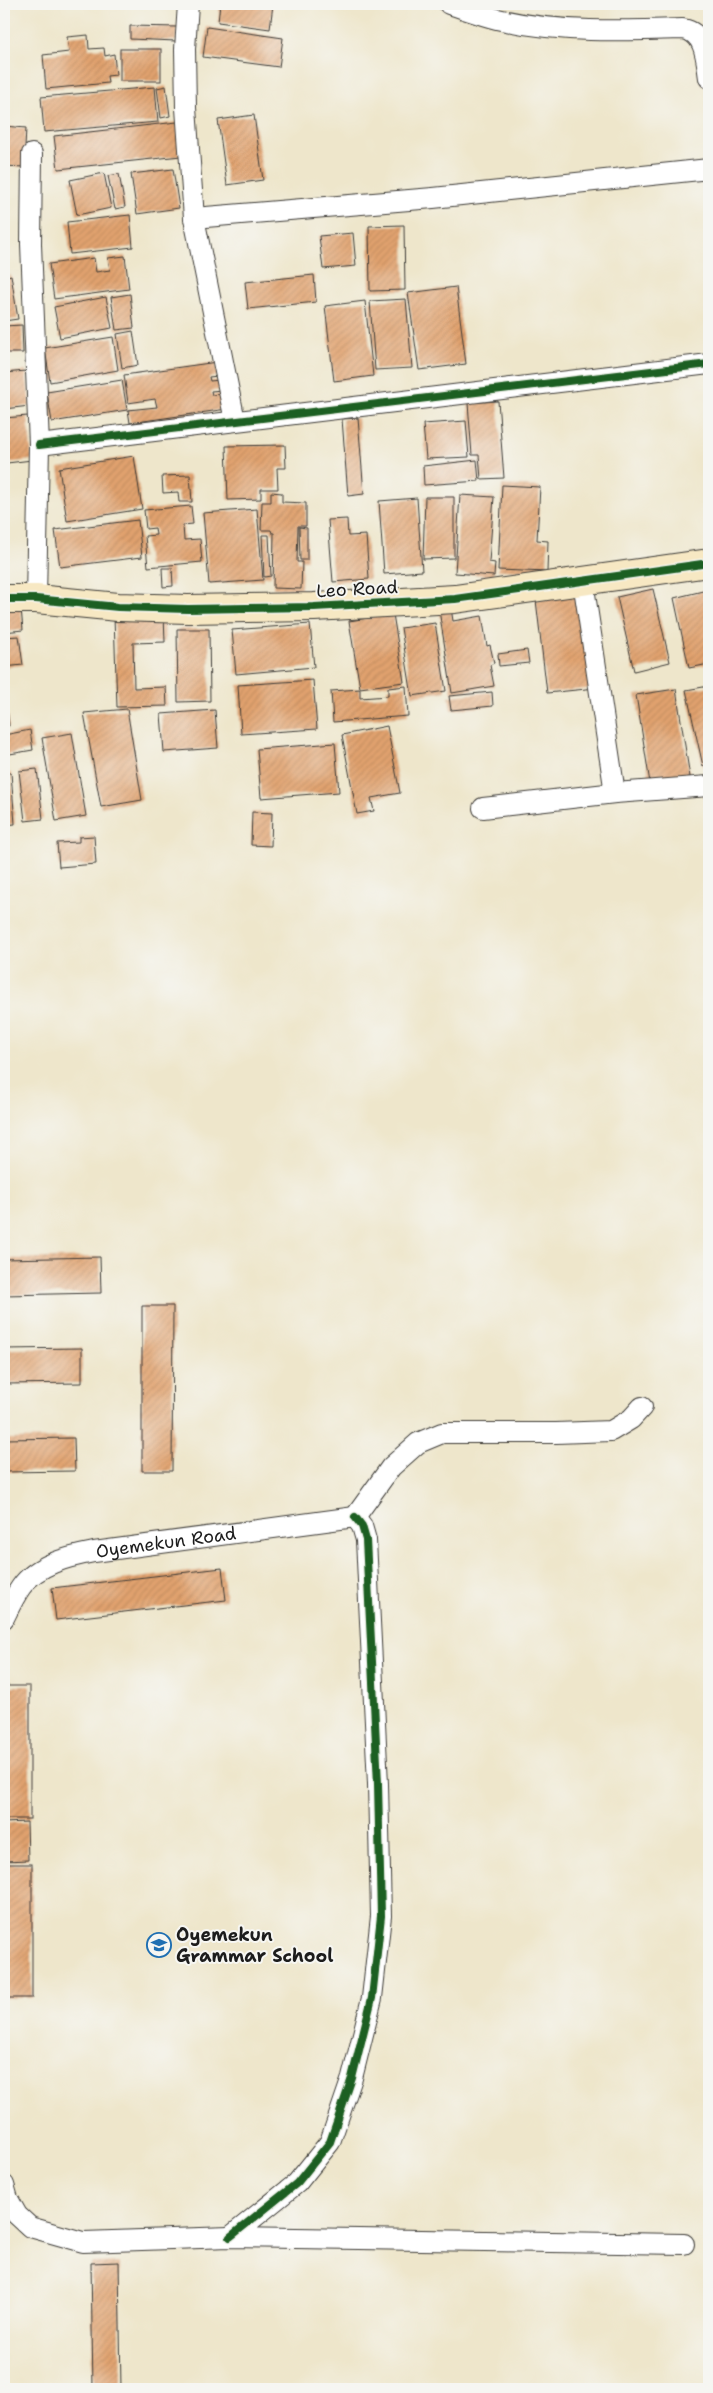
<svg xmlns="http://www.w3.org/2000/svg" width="713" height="2393" viewBox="0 0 713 2393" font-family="'Shantell Sans',sans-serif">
<defs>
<pattern id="building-hatch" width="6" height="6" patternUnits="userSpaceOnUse" patternTransform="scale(1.25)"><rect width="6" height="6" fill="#e1a26e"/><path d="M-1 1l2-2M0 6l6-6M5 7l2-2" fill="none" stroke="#c08b5f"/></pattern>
</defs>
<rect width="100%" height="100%" fill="#f6f6f2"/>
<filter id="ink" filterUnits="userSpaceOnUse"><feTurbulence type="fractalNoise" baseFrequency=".02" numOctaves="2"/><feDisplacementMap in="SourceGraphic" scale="10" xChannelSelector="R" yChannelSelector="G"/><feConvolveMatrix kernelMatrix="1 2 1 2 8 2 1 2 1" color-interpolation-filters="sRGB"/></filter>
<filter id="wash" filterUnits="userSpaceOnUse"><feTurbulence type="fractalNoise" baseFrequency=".0096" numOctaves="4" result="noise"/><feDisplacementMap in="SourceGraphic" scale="20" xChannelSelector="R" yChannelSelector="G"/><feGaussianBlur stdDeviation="1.12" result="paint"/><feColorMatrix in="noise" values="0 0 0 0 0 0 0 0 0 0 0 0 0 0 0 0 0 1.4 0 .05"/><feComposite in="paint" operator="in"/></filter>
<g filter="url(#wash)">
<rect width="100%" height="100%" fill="#eee6cb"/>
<g id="blocks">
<g fill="url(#building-hatch)">
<polygon points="220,4 273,4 270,29 218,22"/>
<polygon points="130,26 177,27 176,41 130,39"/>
<polygon points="207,27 283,38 279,67 203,57"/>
<polygon points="88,35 89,49 104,48 105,56 114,54 116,75 107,76 108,83 46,89 43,55 69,52 67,37"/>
<rect x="120" y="49" width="41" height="32"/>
<polygon points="166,86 170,116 161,118 157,88"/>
<polygon points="155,87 158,122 44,132 41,97"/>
<polygon points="254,115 263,180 227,185 218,120"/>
<polygon points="177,122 181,156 58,169 54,136"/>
<polygon points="4,126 26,128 24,167 4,166"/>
<polygon points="173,169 179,208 137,214 131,174"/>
<polygon points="104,173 111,208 77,215 70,180"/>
<polygon points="119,174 125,207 115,209 108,176"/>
<polygon points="130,215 133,247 70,254 67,222"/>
<polygon points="404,225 405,290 370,291 369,226"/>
<polygon points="353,233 356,266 323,269 319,236"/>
<polygon points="125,256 129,289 54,299 49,264 94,258 96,272 110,270 108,258"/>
<polygon points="11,275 18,319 4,321 4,277"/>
<polygon points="314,275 316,302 248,309 245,282"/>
<polygon points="456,287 466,364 419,370 408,293"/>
<polygon points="130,294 134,328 116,330 111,297"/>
<polygon points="106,297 112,328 60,338 54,307"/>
<polygon points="406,299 412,368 375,370 370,301"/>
<polygon points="365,301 373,376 334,381 325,306"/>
<polygon points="22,325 23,353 4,353 4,326"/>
<polygon points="133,331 138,365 122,368 117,334"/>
<polygon points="113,337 118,370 50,382 45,348"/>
<polygon points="217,362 218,376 209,377 210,381 220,380 222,390 211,391 212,395 225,393 227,409 130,423 128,410 157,407 155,399 128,403 124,375"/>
<polygon points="26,371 30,406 4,409 4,373"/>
<polygon points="122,380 127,410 52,422 47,392"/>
<polygon points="498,401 504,478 481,479 479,455 472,455 468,403"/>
<polygon points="28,416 32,460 7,463 4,418"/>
<polygon points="358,418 364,494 348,496 342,419"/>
<polygon points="466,421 469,457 426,459 423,424"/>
<polygon points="285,445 286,468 277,468 278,489 261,489 261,499 228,500 226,446"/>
<polygon points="134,456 142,509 67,521 59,468"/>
<polygon points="477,460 479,481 424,485 423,466"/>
<polygon points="190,475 192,502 179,502 178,492 163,493 162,476"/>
<polygon points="502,485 540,487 537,540 548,541 547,572 498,570"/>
<polygon points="271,492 282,493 282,502 306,503 306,526 298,526 297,562 302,562 301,589 273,588 274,533 272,533 271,530 261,530 262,502 271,502"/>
<polygon points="460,495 494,497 489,562 495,563 494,576 455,573"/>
<polygon points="425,497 454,497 454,558 423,559"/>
<polygon points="417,498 422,571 384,574 379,501"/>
<polygon points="191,506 193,524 183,525 184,540 200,539 202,562 148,567 145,536 156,535 155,528 146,529 144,510"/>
<polygon points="257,509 263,580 209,584 203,513"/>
<polygon points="347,519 348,536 366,535 369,579 333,582 328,520"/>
<polygon points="138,520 142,557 60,567 55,530"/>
<polygon points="299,527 307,528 307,560 300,560"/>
<polygon points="262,535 269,535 271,576 264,577"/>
<polygon points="162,568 172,568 173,586 163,587"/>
<polygon points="653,589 670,662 634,671 617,597"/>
<polygon points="707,590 709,601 709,664 689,668 674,598"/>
<polygon points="585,594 596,688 547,693 536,600"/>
<polygon points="21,608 23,630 4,632 4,609"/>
<polygon points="451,608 453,621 482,616 487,646 490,645 494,663 490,665 494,686 452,693 439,610"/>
<polygon points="393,614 404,682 360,688 349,621"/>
<polygon points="164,615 165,642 133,643 134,688 166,687 167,706 117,707 114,617"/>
<polygon points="435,623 446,691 412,696 401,628"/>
<polygon points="310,624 314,667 236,674 232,630"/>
<polygon points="177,629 209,629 210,701 178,702"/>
<polygon points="19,636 23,665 4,667 4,637"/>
<polygon points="527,650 529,663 499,666 498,654"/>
<polygon points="313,680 317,729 241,734 238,685"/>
<polygon points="406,686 408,716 333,722 331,691 360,689 360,698 388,696 388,688"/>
<polygon points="709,686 709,765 703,766 686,690"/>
<polygon points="676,689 690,777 650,783 636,695"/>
<polygon points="492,692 493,706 451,710 449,696"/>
<polygon points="7,708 9,726 4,727 4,709"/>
<polygon points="127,709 142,800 101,807 84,713"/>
<polygon points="215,710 218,748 164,752 161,714"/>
<polygon points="387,726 400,793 371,798 374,811 357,814 342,735"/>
<polygon points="30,730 33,750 4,755 4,735"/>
<polygon points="72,733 86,816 56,821 42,738"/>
<polygon points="335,743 339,792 261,798 257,749"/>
<polygon points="37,769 43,819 25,821 19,771"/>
<polygon points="4,773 11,773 15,824 4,825"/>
<polygon points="252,812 272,813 271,846 251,845"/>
<polygon points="94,836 96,864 59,867 57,843 79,842 79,837"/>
<polygon points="100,1257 101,1293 4,1295 4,1259"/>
<polygon points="142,1306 173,1306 172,1471 142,1471"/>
<polygon points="82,1348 82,1383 4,1384 4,1349"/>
<polygon points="74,1438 75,1471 4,1472 4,1439"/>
<polygon points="222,1568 226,1600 56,1620 52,1588"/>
<rect x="4" y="1686" width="26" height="133"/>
<polygon points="27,1822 28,1860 4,1861 4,1823"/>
<rect x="4" y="1864" width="28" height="134"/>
<polygon points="119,2262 121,2389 93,2389 91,2263"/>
</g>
</g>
</g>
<g filter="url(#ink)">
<use href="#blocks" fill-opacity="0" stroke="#3c3a36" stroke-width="1"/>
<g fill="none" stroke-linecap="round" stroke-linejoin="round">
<defs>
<g id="street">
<polyline points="188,4 185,49 186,108 194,218 235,421"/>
<path d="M449 4C465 9 481 15 497 19 558 33 621 31 683 29 706 33 706 59 709 78"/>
<polyline points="32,154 31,244 39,445 36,599"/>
<polyline points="194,218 433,198 709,169"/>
<polyline points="39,445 709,364"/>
<polyline points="583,581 615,793"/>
<polyline points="483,808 615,793 709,786"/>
<polyline points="355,1517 391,1467 418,1443 442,1433 556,1433 611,1431 631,1419 642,1407"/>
<path id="s1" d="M4 1618C9 1608 14 1597 21 1587 37 1564 68 1557 94 1552L355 1517"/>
<polyline points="4,2185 8,2199 17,2215 30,2227 83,2242 230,2237 684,2244"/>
<polyline points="230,2237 297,2183 330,2142 352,2078 372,1998 381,1916 378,1784 366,1540 362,1526 355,1517"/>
</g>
<polyline id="secondary" points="4,599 36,599 118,607 188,609 314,607 455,599 709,563"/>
</defs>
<use href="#street" stroke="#3c3a36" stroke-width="22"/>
<use href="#secondary" stroke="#3c3a36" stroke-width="30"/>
<use href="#street" stroke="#fff" stroke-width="20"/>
<use href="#secondary" stroke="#f7e8c3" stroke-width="28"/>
<defs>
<g id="cycleway">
<polyline points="39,445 709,364"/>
<polyline points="4,599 36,599 118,607 188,609 314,607 455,599 709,563"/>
<polyline points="230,2237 297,2183 330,2142 352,2078 372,1998 381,1916 378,1784 366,1540 362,1526 355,1517"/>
</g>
</defs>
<use href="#cycleway" stroke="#f6f6f2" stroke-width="11"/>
<use href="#cycleway" stroke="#1b5e20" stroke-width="8"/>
</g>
</g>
<defs>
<symbol id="school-ring" viewBox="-11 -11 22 22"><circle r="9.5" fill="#f6f6f2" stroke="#1f6fb2" stroke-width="1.5"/><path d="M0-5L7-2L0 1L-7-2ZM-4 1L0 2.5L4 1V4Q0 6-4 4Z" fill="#1f6fb2"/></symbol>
</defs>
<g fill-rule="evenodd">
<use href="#school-ring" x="145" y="1931" width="28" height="28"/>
</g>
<g text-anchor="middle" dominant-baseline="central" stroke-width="4" stroke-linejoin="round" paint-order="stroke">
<g font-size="18" fill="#1c1c1c" stroke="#f6f6f2">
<text transform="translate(357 589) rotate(-3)">Leo Road</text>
<text stroke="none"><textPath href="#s1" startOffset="191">Oyemekun Road</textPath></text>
</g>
<g font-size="18" font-weight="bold" fill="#1c1c1c" stroke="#f6f6f2" text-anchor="start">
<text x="176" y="1935">Oyemekun<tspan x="176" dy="21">Grammar School</tspan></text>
</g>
</g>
<rect width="713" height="2393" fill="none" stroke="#f6f6f2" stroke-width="20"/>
</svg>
